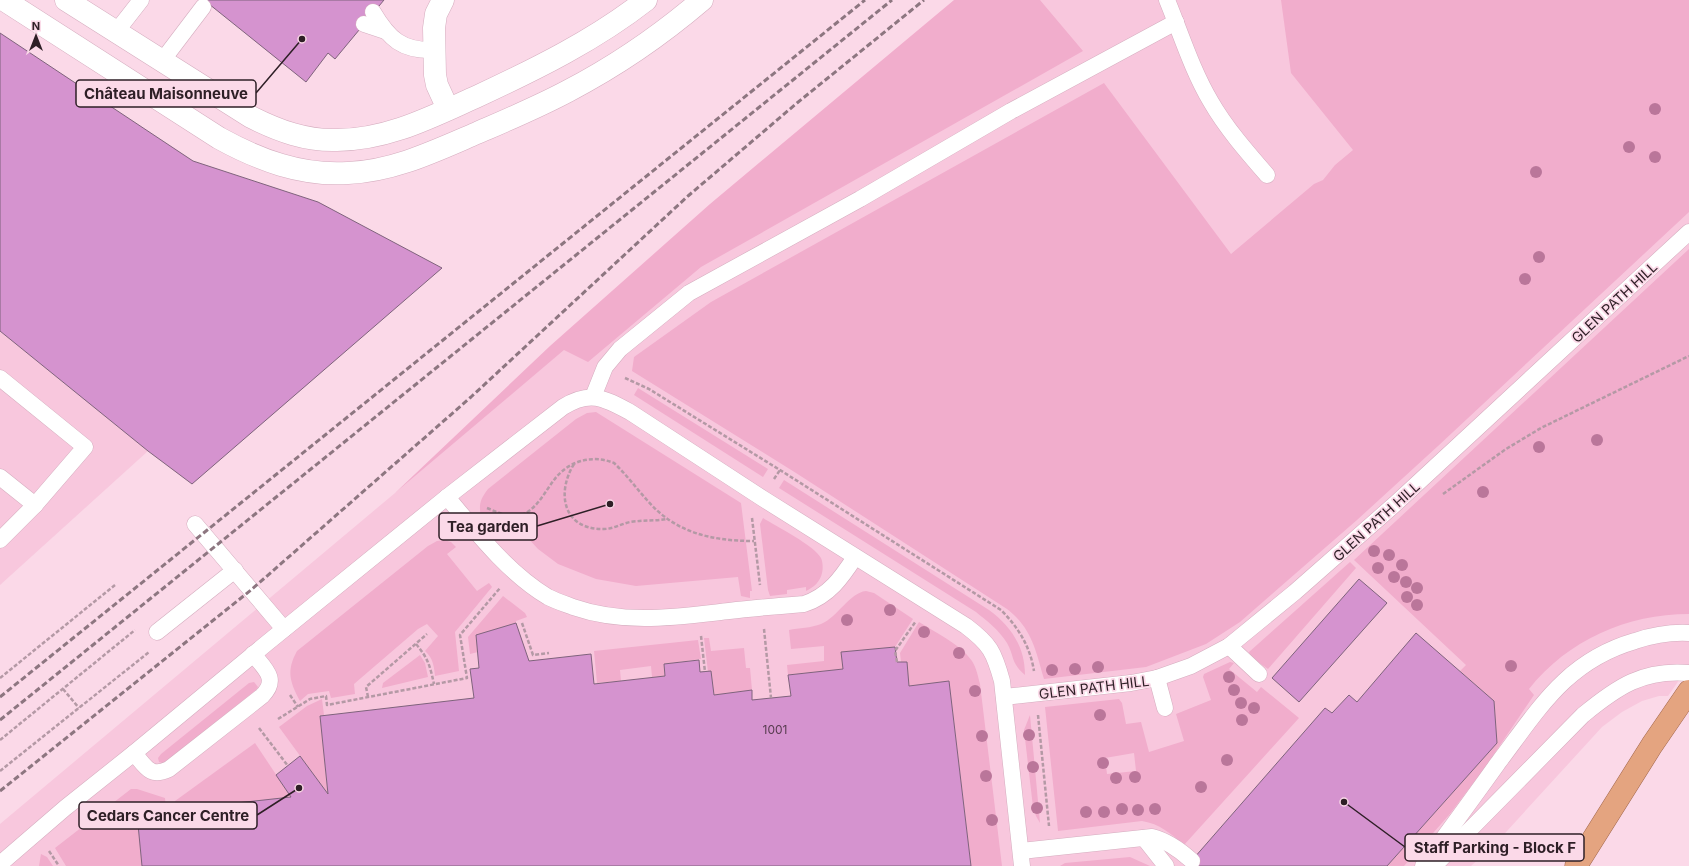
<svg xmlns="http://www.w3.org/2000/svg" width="1689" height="866" viewBox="0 0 1689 866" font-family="Inter,sans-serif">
<rect width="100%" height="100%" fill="#fbd9e8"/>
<g fill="#f8c7dd">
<polygon points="990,0 1689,0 1689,666 1668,696 1659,696 1642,701 1622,712 1602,727 1496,843 1471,866 0,866 0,824 395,493 776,170"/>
<polygon points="0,331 148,451 0,585"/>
</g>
<g fill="#f1adcc" fill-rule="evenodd">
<polygon points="954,0 1040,0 1083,51 701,267 588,362 564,350 395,493 550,346 710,204"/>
<path d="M1281 0H1689V212L1438 446 1357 520 1240 622 1206 644 1146 667 1044 679C1036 651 1032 628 1007 609L796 473 632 371 634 357 711 302 1104 83 1231 254 1314 184 1323 180 1335 165 1353 150 1291 73Z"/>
<path d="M1689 249V614C1627 614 1568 640 1529 689L1534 695 1484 769 1449 815 1404 866H1387L1497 743 1494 701 1460 671 1466 665 1354 560Z"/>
<polygon points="638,388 768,469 763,477 634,395"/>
<path d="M596 412 741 503 752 591H750V598L741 596 738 577 636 586 596 579 558 564 538 549 515 524 501 537 496 536 498 534 485 520 482 523C479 507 478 502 488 489L576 419 587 413Z"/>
<path d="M784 480 989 610C1011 626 1025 647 1025 675 1010 662 1015 657 1007 643 999 630 987 621 976 612L779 488Z"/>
<path d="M763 518C776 526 815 546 821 558 823 562 823 569 822 573 820 582 814 587 806 591V587L787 590V594L770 596 768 590 760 524Z"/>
<path d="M444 540 451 542 456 547 447 554 477 591 489 583 492 587 455 632 459 671 435 676C434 666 433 658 425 651L438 636 427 624 418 629 354 684 355 694 331 698 329 691 308 694 300 701C290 682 286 671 297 651L428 546 437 541Z"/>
<polygon points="1350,562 1356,568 1268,669 1251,657 1249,652"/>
<path d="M866 591 874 593 913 619 895 647 842 652 843 669 788 675 787 665 824 661V646L791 649 789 630C799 628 811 628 821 624 838 617 849 593 866 591Z"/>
<polygon points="503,596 525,613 527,617 516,621 516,623 476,635 478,652 470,654 468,637"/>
<path d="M919 622C936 633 959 643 972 661 976 667 978 676 980 684L1002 866H971L949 681 909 686 907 662H901L900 653Z"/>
<polygon points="704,638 709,638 711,651 744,648 746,668 750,668 752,690 714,695 711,672 708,672"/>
<polygon points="698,640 701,659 664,664 665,676 652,677 651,666 620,670 621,681 597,683 594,651"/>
<polygon points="420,655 425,663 428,677 382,688 383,683"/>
<path d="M1230 662 1234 663 1229 669 1257 692 1261 687 1299 718 1184 845C1170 833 1160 824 1142 821L1058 831 1045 707 1119 699 1122 703 1126 724 1141 722 1149 752 1184 741 1176 714 1211 700 1203 677 1204 674ZM1134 753 1136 771 1107 774 1105 758Z"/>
<polygon points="254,682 258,687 256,690 166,762 162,763 159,762 158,758 161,754 249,683"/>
<polygon points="322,699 324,715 320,716 328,794 279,727 307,706"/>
<polygon points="1030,715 1040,823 1036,816 1033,807 1024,730"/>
<polygon points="255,743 291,797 175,810 175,801"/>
<polygon points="131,789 137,789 165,798 166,811 137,814 142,866 66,866 55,848"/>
<polygon points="41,854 47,857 53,866 39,866"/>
<polygon points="1130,857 1150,866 1060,866 1065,863"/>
</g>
<g fill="#d593cf" stroke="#7f637c">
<polygon points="204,0 384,0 335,59 328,53 306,82"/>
<polygon points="0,33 193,161 318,202 442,268 192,484 148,451 0,331"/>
<polygon points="1359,579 1387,603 1299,702 1272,678"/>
<polygon points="516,623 529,661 591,654 594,684 665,676 664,664 699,660 700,672 711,671 714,695 752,690 752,700 791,696 788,675 843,669 841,652 895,647 897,662 907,662 909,686 949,681 971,866 142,866 137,814 291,797 276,775 300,756 328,794 320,716 474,698 470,669 479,668 476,635"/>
<polygon points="1416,633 1494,701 1497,743 1387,866 1187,866 1325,708 1332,713 1349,695 1357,702"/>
</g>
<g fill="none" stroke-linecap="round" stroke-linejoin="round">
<defs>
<g id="service">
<path d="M1167 0C1181 34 1192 70 1211 102 1226 128 1247 152 1267 175"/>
<path d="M373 12C389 39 402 51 434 50"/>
<polyline points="364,24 385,31"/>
<polyline points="116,32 141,0"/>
<polyline points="162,61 203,7"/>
<polyline points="0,378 85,447 35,505 0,477"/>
<polyline points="593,397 605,367 620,349 689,293 860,199 1011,111 1176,22"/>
<path d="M447 497C477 533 508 573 548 597 556 601 565 604 573 607 625 625 676 617 729 611 754 608 779 606 804 604 829 596 842 577 855 557"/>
<polyline points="195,524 284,629"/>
<polyline points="0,540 35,505"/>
<polyline points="157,632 235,570"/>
<polyline points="1229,646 1259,674"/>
<polyline points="1157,678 1165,708"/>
<polyline points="1004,697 1131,683 1157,678 1191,666 1229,646 1295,592 1395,504 1689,232"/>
<path d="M134 753C146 767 150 778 169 769L262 696C279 679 265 669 253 654"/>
<polyline points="1144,838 1166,866"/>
<path d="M1021 851 1152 837C1168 841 1180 850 1192 861"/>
<path d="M0 864 65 808 134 753 267 643 447 497 563 407C590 390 604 398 630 412L762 498 966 626C990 644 994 652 1002 681L1022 866"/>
<path d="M1423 866C1448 832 1473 798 1498 763 1539 709 1566 661 1635 641 1653 635 1671 632 1689 633"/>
<path d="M1434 866 1583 715C1617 687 1643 669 1689 673"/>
</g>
<polyline id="minor" points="443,0 436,14 434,28 435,75 437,85 448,109"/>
<g id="secondary">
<path d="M4 0 219 138C259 160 301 176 348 173 394 171 435 151 477 133 507 120 538 107 568 91 616 66 661 35 702 0"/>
<path d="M66 0 251 117C279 131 306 141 337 140 388 140 433 116 478 96 536 69 595 40 646 0"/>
</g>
<polyline id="trunk" points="1576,866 1652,745 1689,691"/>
</defs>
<use href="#service" stroke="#d5adbf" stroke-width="17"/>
<use href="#minor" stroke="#d5adbf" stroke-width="23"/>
<use href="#secondary" stroke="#d5adbf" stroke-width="23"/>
<use href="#trunk" stroke="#a0674c" stroke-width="23"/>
<g stroke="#b499a5" stroke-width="2.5" stroke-dasharray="4 2" stroke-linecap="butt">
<path d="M625 378 649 389 780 470 1001 610C1018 627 1030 646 1034 671"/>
<path d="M574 464C556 493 563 530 604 529 613 529 621 524 630 522 643 520 655 521 667 519"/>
<polyline points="774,479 780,470"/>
<polyline points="1443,494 1506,449 1541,428 1689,356"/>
<path d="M487 508C497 512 507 517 517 516 535 513 544 493 554 480 568 461 592 454 614 463 626 474 636 488 647 500 675 533 712 541 754 541"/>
<polyline points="752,518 760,585"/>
<polyline points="522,623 533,655 549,653"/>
<polyline points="764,629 771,698"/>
<polyline points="701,636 705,672"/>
<path d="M416 644C428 658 430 666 434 684"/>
<polyline points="897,662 895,651 916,621"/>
<polyline points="0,678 115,585"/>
<polyline points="63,689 79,708"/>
<polyline points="290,695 298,707"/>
<polyline points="368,697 366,687 427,634"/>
<polyline points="1038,715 1049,826"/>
<polyline points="278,719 310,699 326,696 327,705 467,678 460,635 500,588"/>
<polyline points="259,728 288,766"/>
<polyline points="0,740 135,630"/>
<polyline points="0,771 149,652"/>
<polyline points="49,851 59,866"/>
</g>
<use href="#service" stroke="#fff" stroke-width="16"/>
<use href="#minor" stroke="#fff" stroke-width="22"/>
<use href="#secondary" stroke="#fff" stroke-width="22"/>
<use href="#trunk" stroke="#e4a480" stroke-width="22"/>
<g stroke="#8d7680" stroke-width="3" stroke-dasharray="6 3" stroke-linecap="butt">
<polyline points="0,697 865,0"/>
<polyline points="0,720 892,0"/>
<polyline points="0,791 251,590 471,397 688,196 797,103 924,0"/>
</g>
</g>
<g fill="#ba769a">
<circle cx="1655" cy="109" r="6"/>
<circle cx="1629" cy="147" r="6"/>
<circle cx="1655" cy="157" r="6"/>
<circle cx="1536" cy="172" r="6"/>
<circle cx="1539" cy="257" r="6"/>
<circle cx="1525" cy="279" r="6"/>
<circle cx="1597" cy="440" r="6"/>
<circle cx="1539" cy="447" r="6"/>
<circle cx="1483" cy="492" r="6"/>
<circle cx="1374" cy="551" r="6"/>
<circle cx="1389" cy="555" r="6"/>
<circle cx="1402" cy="565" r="6"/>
<circle cx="1378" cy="568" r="6"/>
<circle cx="1394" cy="577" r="6"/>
<circle cx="1406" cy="582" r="6"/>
<circle cx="1417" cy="588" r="6"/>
<circle cx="1407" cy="597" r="6"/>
<circle cx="1417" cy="605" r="6"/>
<circle cx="890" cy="610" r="6"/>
<circle cx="847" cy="620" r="6"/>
<circle cx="924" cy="632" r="6"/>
<circle cx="959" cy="653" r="6"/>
<circle cx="1511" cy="666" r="6"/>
<circle cx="1098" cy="667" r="6"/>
<circle cx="1075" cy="669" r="6"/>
<circle cx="1052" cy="670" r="6"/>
<circle cx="1229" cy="677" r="6"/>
<circle cx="1234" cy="690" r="6"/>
<circle cx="975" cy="691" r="6"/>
<circle cx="1241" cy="703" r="6"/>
<circle cx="1254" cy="708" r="6"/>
<circle cx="1100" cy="715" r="6"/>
<circle cx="1242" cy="720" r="6"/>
<circle cx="1029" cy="735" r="6"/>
<circle cx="982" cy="736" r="6"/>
<circle cx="1227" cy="760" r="6"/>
<circle cx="1103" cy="763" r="6"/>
<circle cx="1033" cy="767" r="6"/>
<circle cx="986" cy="776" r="6"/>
<circle cx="1135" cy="777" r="6"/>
<circle cx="1116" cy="778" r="6"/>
<circle cx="1201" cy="787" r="6"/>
<circle cx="1037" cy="808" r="6"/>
<circle cx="1122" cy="809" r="6"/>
<circle cx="1155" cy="809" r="6"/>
<circle cx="1138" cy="810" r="6"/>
<circle cx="1086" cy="812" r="6"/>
<circle cx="1104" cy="812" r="6"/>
<circle cx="992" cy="820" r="6"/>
</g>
<g text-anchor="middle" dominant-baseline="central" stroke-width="3.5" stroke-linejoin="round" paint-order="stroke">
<g font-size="12" fill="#583c50">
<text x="775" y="729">1001</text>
</g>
<g font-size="14" fill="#2e1f26" stroke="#fbd9e8">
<text transform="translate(1614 302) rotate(-43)">GLEN PATH HILL</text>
<text transform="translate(1376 521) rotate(-42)">GLEN PATH HILL</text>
<text transform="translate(1094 687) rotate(-7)">GLEN PATH HILL</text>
</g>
</g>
<path fill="none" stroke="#2e1f26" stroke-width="1.5" d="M302 39L256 93M610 504L537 526M299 788L257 815M1344 802L1405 847"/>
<g fill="#2e1f26" stroke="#fbd9e8" stroke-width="1.5">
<circle cx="302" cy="39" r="4"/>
<circle cx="610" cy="504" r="4"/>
<circle cx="299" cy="788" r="4"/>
<circle cx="1344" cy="802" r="4"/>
</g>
<g fill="#fbd9e8" stroke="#2e1f26" stroke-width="1.5">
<rect x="76" y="80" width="180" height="27" rx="4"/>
<rect x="439" y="513" width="98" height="27" rx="4"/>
<rect x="79" y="802" width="178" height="27" rx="4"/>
<rect x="1405" y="834" width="179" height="27" rx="4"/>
</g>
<g font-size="15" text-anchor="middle" font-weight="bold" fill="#2e1f26">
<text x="166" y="99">Château Maisonneuve</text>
<text x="488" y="532">Tea garden</text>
<text x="168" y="821">Cedars Cancer Centre</text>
<text x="1495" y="853">Staff Parking - Block F</text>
</g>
<g transform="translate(36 36)" stroke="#fbd9e8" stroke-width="3" paint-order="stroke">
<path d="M0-3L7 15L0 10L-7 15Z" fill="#2e1f26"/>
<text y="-6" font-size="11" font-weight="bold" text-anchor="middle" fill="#2e1f26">N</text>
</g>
</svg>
